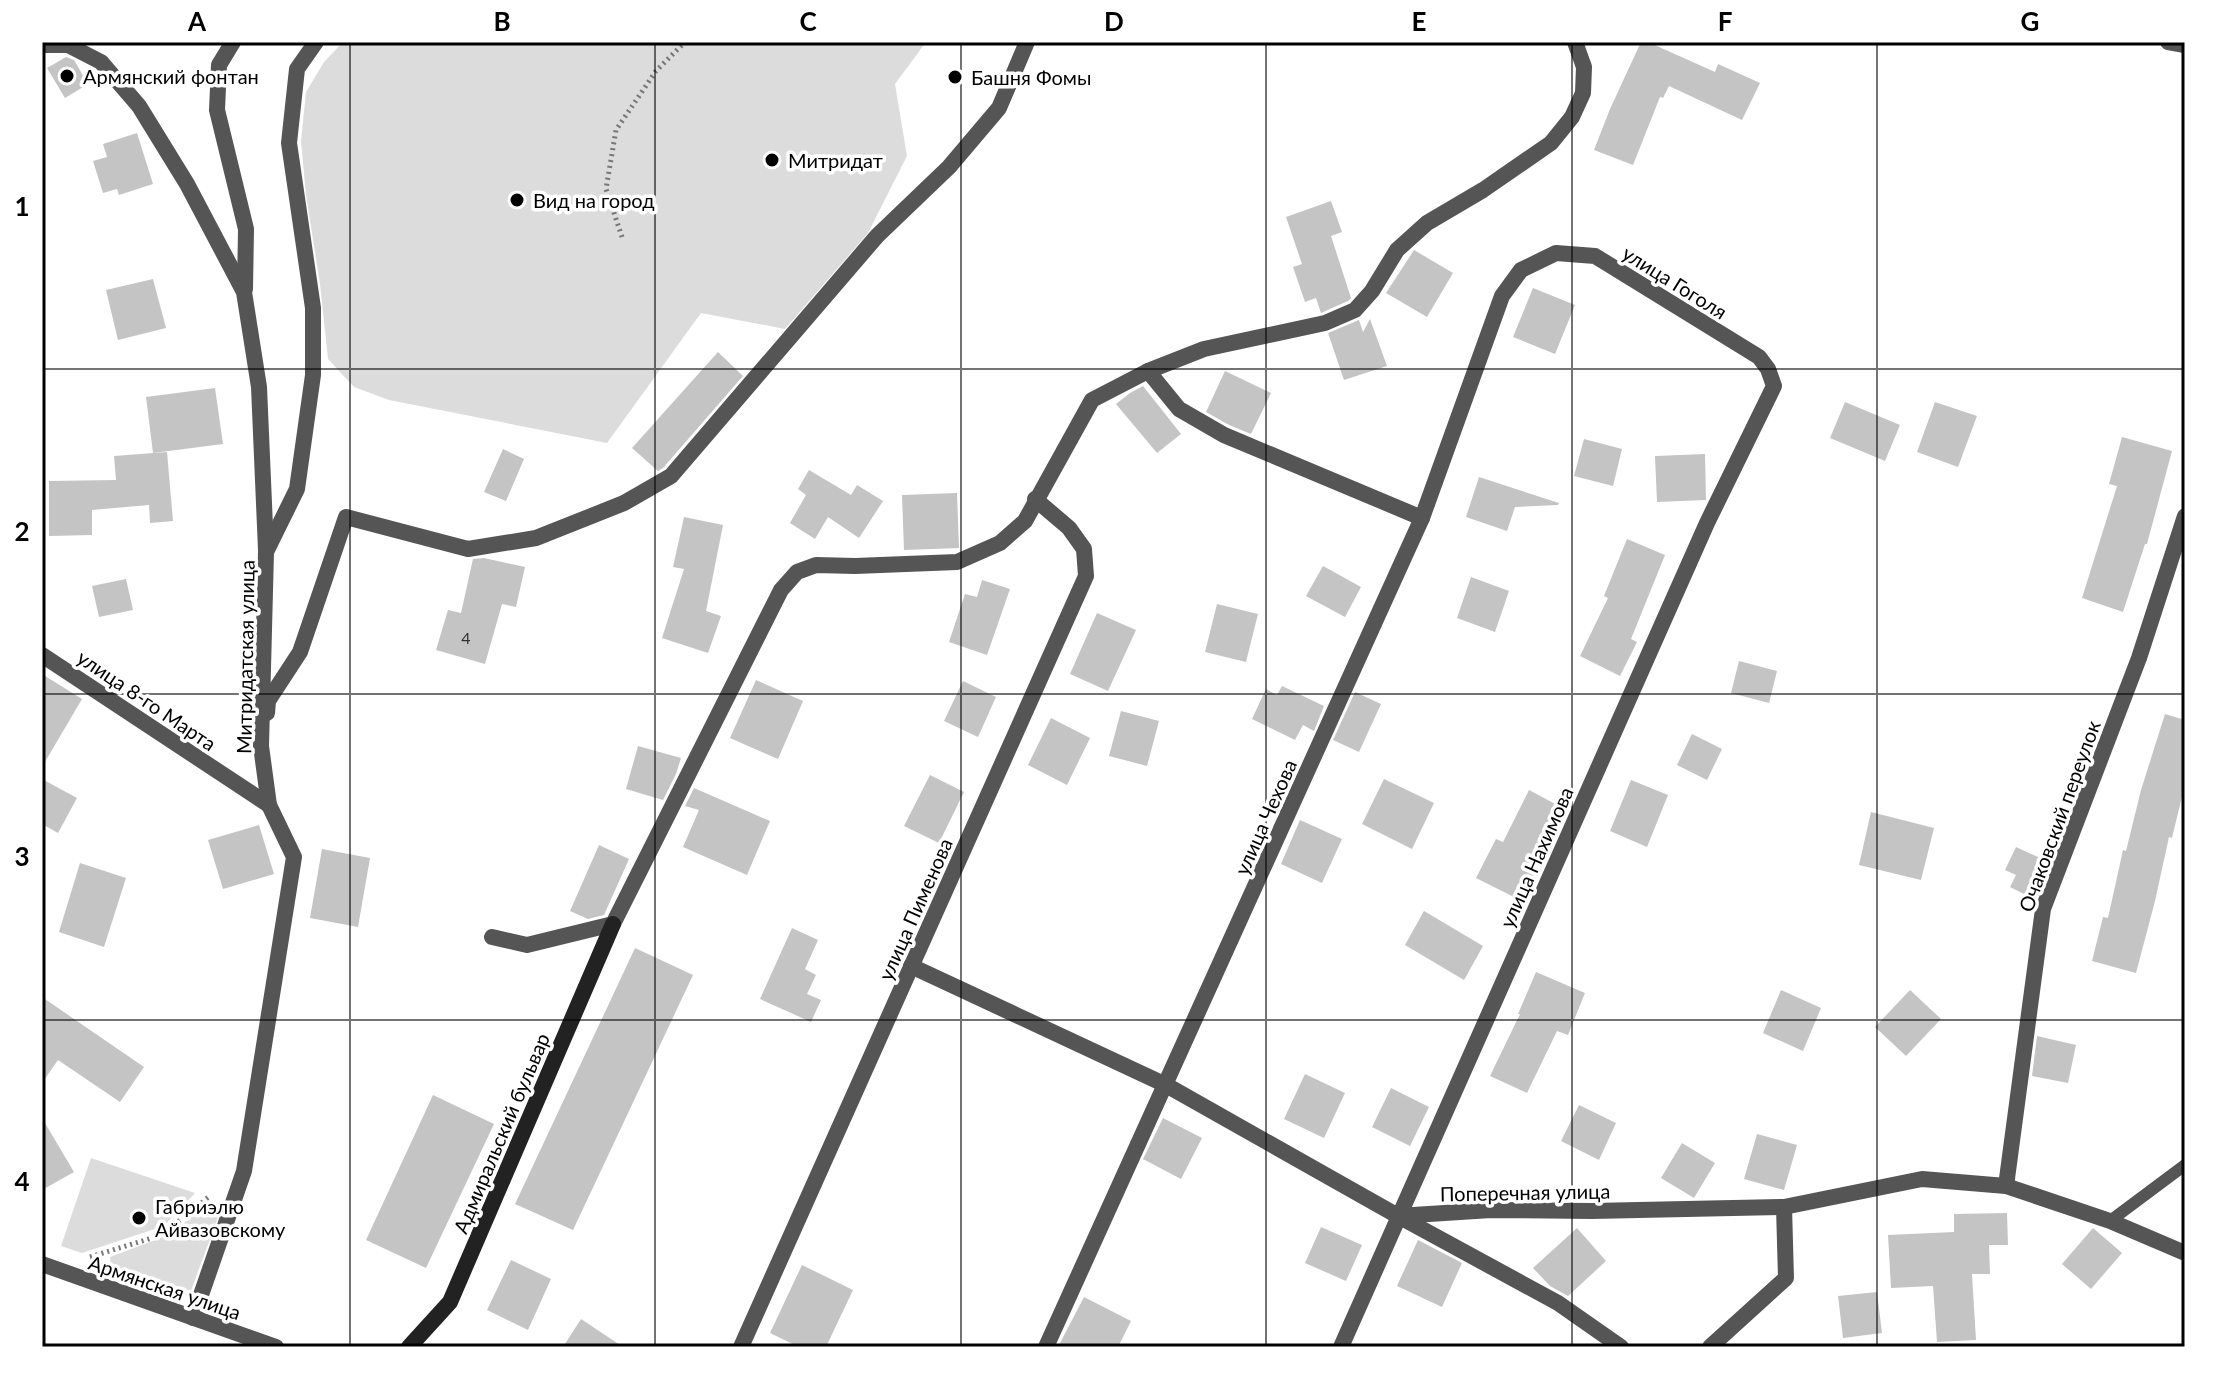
<svg xmlns="http://www.w3.org/2000/svg" width="2227" height="1389" viewBox="0 0 2227 1389" font-family="Lato,sans-serif">
<rect width="100%" height="100%" fill="#fff"/>
<g fill="#dcdcdc">
<polygon points="343,42 926,42 895,84 907,156 868,233 785,329 701,313 607,443 389,400 354,387 328,359 320,284 306,195 301,141 306,92 324,62"/>
<polygon points="91,1158 195,1193 164,1226 82,1253 61,1246"/>
<polygon points="224,1201 189,1296 111,1267 110,1257 171,1234 207,1204"/>
</g>
<g fill="#c4c4c4">
<polygon points="1641,42 1648,42 1715,72 1718,64 1760,83 1742,120 1669,86 1663,98 1660,97 1633,165 1594,150 1610,109"/>
<polygon points="66,57 74,60 88,84 65,98 47,68"/>
<polygon points="137,133 153,184 119,195 117,189 103,193 93,161 107,157 103,144"/>
<polygon points="1331,201 1342,232 1331,236 1351,298 1348,301 1321,313 1316,298 1305,302 1293,267 1302,264 1286,217"/>
<polygon points="1414,250 1453,273 1427,317 1386,293"/>
<polygon points="153,279 166,328 118,340 106,290"/>
<polygon points="1533,288 1575,305 1555,354 1513,337"/>
<polygon points="1370,319 1387,366 1344,380 1328,333 1359,320 1363,332"/>
<polygon points="718,352 743,376 663,468 658,471 632,448"/>
<polygon points="1225,371 1271,393 1251,434 1229,425 1206,412"/>
<polygon points="1143,386 1181,434 1157,453 1116,404 1130,393"/>
<polygon points="215,388 223,444 153,453 146,397"/>
<polygon points="1845,402 1900,425 1885,461 1830,438"/>
<polygon points="1935,402 1977,416 1958,467 1917,452"/>
<polygon points="2122,437 2172,451 2147,544 2145,544 2123,612 2082,598 2117,486 2109,484"/>
<polygon points="1584,439 1622,449 1613,486 1574,476"/>
<polygon points="503,449 524,459 506,501 484,492"/>
<polygon points="167,452 173,521 150,523 149,505 92,510 92,535 49,536 49,481 116,480 114,456"/>
<polygon points="1705,454 1706,500 1657,502 1655,456"/>
<polygon points="809,470 851,495 857,485 883,501 859,538 828,517 815,539 790,523 806,495 798,489"/>
<polygon points="1479,477 1559,503 1558,505 1515,507 1507,531 1466,517"/>
<polygon points="957,493 959,548 904,550 902,495"/>
<polygon points="684,517 723,525 706,611 721,616 708,653 662,638 684,569 673,567"/>
<polygon points="1627,539 1665,555 1631,639 1637,642 1620,676 1580,656 1608,598 1604,596"/>
<polygon points="484,558 525,567 516,607 502,604 485,664 436,650 448,610 461,613 473,559"/>
<polygon points="1323,566 1361,587 1345,617 1306,596"/>
<polygon points="1471,577 1509,591 1495,632 1457,618"/>
<polygon points="126,579 133,610 99,617 92,586"/>
<polygon points="982,580 1010,589 987,655 949,642 965,594 977,597"/>
<polygon points="1217,604 1258,614 1246,662 1205,652"/>
<polygon points="1097,613 1136,630 1108,691 1070,674"/>
<polygon points="1739,661 1777,671 1769,703 1731,693"/>
<polygon points="42,674 82,699 42,767"/>
<polygon points="756,680 803,701 778,759 730,738"/>
<polygon points="963,681 996,697 978,737 944,721"/>
<polygon points="1282,686 1324,706 1314,731 1303,725 1295,740 1252,719 1266,689 1277,695"/>
<polygon points="1355,692 1381,704 1359,752 1333,740"/>
<polygon points="1121,711 1159,721 1147,766 1109,756"/>
<polygon points="2165,714 2185,720 2185,784 2172,838 2169,837 2155,901 2136,973 2092,961 2103,917 2108,918 2123,850 2126,851 2141,790"/>
<polygon points="1051,718 1090,738 1067,785 1028,765"/>
<polygon points="1692,734 1722,749 1707,780 1677,765"/>
<polygon points="638,746 681,758 676,774 663,800 626,789"/>
<polygon points="930,775 964,792 939,843 904,826"/>
<polygon points="42,779 77,798 58,833 42,824"/>
<polygon points="1384,779 1434,803 1412,849 1362,824"/>
<polygon points="1631,780 1668,795 1647,847 1610,831"/>
<polygon points="694,788 770,821 747,875 683,847 699,810 685,806"/>
<polygon points="1529,790 1561,807 1535,859 1540,861 1520,900 1476,878 1496,839 1503,842"/>
<polygon points="1871,812 1934,828 1921,880 1859,865"/>
<polygon points="1300,820 1342,839 1322,883 1281,864"/>
<polygon points="259,825 274,874 223,889 208,840"/>
<polygon points="599,845 629,859 604,915 588,919 570,911"/>
<polygon points="2016,847 2049,862 2032,898 2010,887 2016,875 2005,870"/>
<polygon points="322,849 370,858 358,927 310,918"/>
<polygon points="80,863 126,878 104,947 59,932"/>
<polygon points="1424,911 1483,946 1464,980 1405,945"/>
<polygon points="792,928 818,940 805,969 816,975 807,994 821,1000 811,1022 760,999"/>
<polygon points="635,948 693,975 573,1230 515,1204"/>
<polygon points="1536,972 1585,993 1568,1035 1557,1031 1527,1093 1490,1076 1520,1014 1518,1014"/>
<polygon points="1781,990 1821,1008 1803,1051 1763,1033"/>
<polygon points="1910,990 1941,1019 1906,1056 1875,1027"/>
<polygon points="42,997 144,1067 120,1102 58,1060 42,1083"/>
<polygon points="2037,1036 2076,1045 2068,1083 2032,1076"/>
<polygon points="1305,1074 1345,1093 1324,1138 1284,1119"/>
<polygon points="1391,1088 1429,1107 1410,1146 1372,1127"/>
<polygon points="433,1095 494,1124 426,1268 366,1240"/>
<polygon points="1579,1105 1616,1123 1599,1160 1561,1141"/>
<polygon points="42,1118 74,1172 42,1190"/>
<polygon points="1163,1118 1202,1138 1181,1179 1143,1159"/>
<polygon points="1757,1134 1797,1145 1784,1190 1744,1179"/>
<polygon points="1682,1143 1715,1163 1694,1198 1661,1178"/>
<polygon points="2007,1213 2008,1245 1989,1245 1990,1274 1972,1274 1976,1340 1937,1342 1933,1286 1891,1288 1888,1235 1954,1232 1954,1214"/>
<polygon points="1321,1227 1362,1245 1346,1281 1305,1263"/>
<polygon points="1577,1228 1606,1261 1568,1296 1550,1286 1533,1268"/>
<polygon points="2093,1228 2122,1253 2091,1289 2062,1264"/>
<polygon points="1418,1240 1462,1263 1442,1307 1397,1286"/>
<polygon points="511,1260 551,1279 528,1330 487,1310"/>
<polygon points="802,1265 853,1290 826,1347 799,1347 770,1333"/>
<polygon points="1877,1292 1882,1333 1843,1338 1838,1296"/>
<polygon points="1084,1297 1131,1321 1118,1347 1058,1347"/>
<polygon points="581,1319 623,1347 563,1347"/>
</g>
<g fill="none" stroke-linecap="round" stroke-linejoin="round">
<g stroke="#777" stroke-width="5" stroke-dasharray="2 4" stroke-linecap="butt">
<polyline points="622,237 606,189 616,130 656,71 685,42"/>
<polyline points="90,1257 152,1238 174,1225 211,1195"/>
</g>
<polyline stroke="#555" stroke-width="12" points="2110,1221 2185,1165"/>
<g stroke="#555" stroke-width="16">
<polyline points="233,42 219,65 217,110 246,229 245,289"/>
<polyline points="2168,42 2185,45"/>
<polyline points="42,45 68,45 101,62 139,106 187,184 244,292 259,387 266,550"/>
<polyline points="1148,371 1179,409 1224,435 1422,518"/>
<polyline points="42,655 269,805"/>
<polyline points="267,713 268,701 300,652 346,517 468,549 536,538 624,503 671,476 877,236 949,167 999,108 1027,42"/>
<polyline points="492,937 527,945 613,924 781,590 797,572 816,565 855,566 957,562 1000,543 1025,521 1092,400 1148,371 1204,349 1325,323 1355,310 1372,291 1397,250 1427,223 1483,190 1551,143 1572,117 1583,93 1584,67 1575,42"/>
<polyline points="911,966 1166,1085 1398,1216 1491,1210 1592,1211 1784,1207 1922,1179 2006,1186 2110,1221 2185,1253"/>
<polyline points="2006,1186 2043,909 2139,658 2185,516"/>
<polyline points="1400,1217 1558,1303 1621,1347"/>
<polyline points="42,1264 276,1347"/>
<polyline points="193,1318 244,1171 294,857 269,805 261,746 266,552 297,489 313,375 313,308 289,143 297,69 316,42"/>
<polyline points="741,1347 1086,576 1084,549 1069,528 1035,499"/>
<polyline points="1046,1347 1422,518 1502,296 1521,270 1556,253 1595,256 1759,357 1768,369 1774,386 1707,523 1341,1347"/>
<polyline points="1710,1347 1786,1278 1784,1207"/>
</g>
<polyline stroke="#222" stroke-width="16" points="409,1347 450,1302 613,924"/>
</g>
<path fill="none" stroke="#000" stroke-width="2" stroke-opacity="0.55" d="M350 42V1347M655 42V1347M961 42V1347M1266 42V1347M1572 42V1347M1877 42V1347M42 369H2185M42 694H2185M42 1020H2185"/>
<g fill="#000" stroke="#fff" stroke-width="3">
<circle cx="67" cy="76" r="8"/>
<circle cx="955" cy="77" r="8"/>
<circle cx="772" cy="160" r="8"/>
<circle cx="517" cy="200" r="8"/>
<circle cx="139" cy="1218" r="8"/>
</g>
<g text-anchor="middle" dominant-baseline="central" stroke-width="7" stroke-linejoin="round" paint-order="stroke">
<g font-size="16" fill="#313131">
<text x="466" y="637">4</text>
</g>
<g font-size="20" fill="#000" stroke="#fff" text-anchor="start">
<text x="83" y="76">Армянский фонтан</text>
<text x="971" y="77">Башня Фомы</text>
<text x="788" y="160">Митридат</text>
<text x="533" y="200">Вид на город</text>
<text x="155" y="1206">Габриэлю<tspan x="155" dy="23">Айвазовскому</tspan></text>
</g>
<g font-size="20" fill="#000" stroke="#fff">
<text transform="translate(1675 282) rotate(32)">улица Гоголя</text>
<text transform="translate(245 657) rotate(-89)">Митридатская улица</text>
<text transform="translate(147 700) rotate(34)">улица 8-го Марта</text>
<text transform="translate(2059 816) rotate(-70)">Очаковский переулок</text>
<text transform="translate(1265 817) rotate(-66)">улица Чехова</text>
<text transform="translate(1536 857) rotate(-66)">улица Нахимова</text>
<text transform="translate(915 909) rotate(-66)">улица Пименова</text>
<text transform="translate(501 1133) rotate(-67)">Адмиральский бульвар</text>
<text transform="translate(1525 1192) rotate(-1)">Поперечная улица</text>
<text transform="translate(165 1287) rotate(19)">Армянская улица</text>
</g>
</g>
<rect width="2227" height="1389" fill="none" stroke="#ffffff" stroke-width="88"/>
<rect x="44" y="44" width="2139" height="1301" fill="none" stroke="#000" stroke-width="3"/>
<g font-size="26" text-anchor="middle" font-weight="bold" fill="#000">
<text x="197" y="31">A</text>
<text x="502" y="31">B</text>
<text x="808" y="31">C</text>
<text x="1114" y="31">D</text>
<text x="1419" y="31">E</text>
<text x="1725" y="31">F</text>
<text x="2030" y="31">G</text>
<text x="22" y="216">1</text>
<text x="22" y="541">2</text>
<text x="22" y="866">3</text>
<text x="22" y="1191">4</text>
</g>
</svg>
